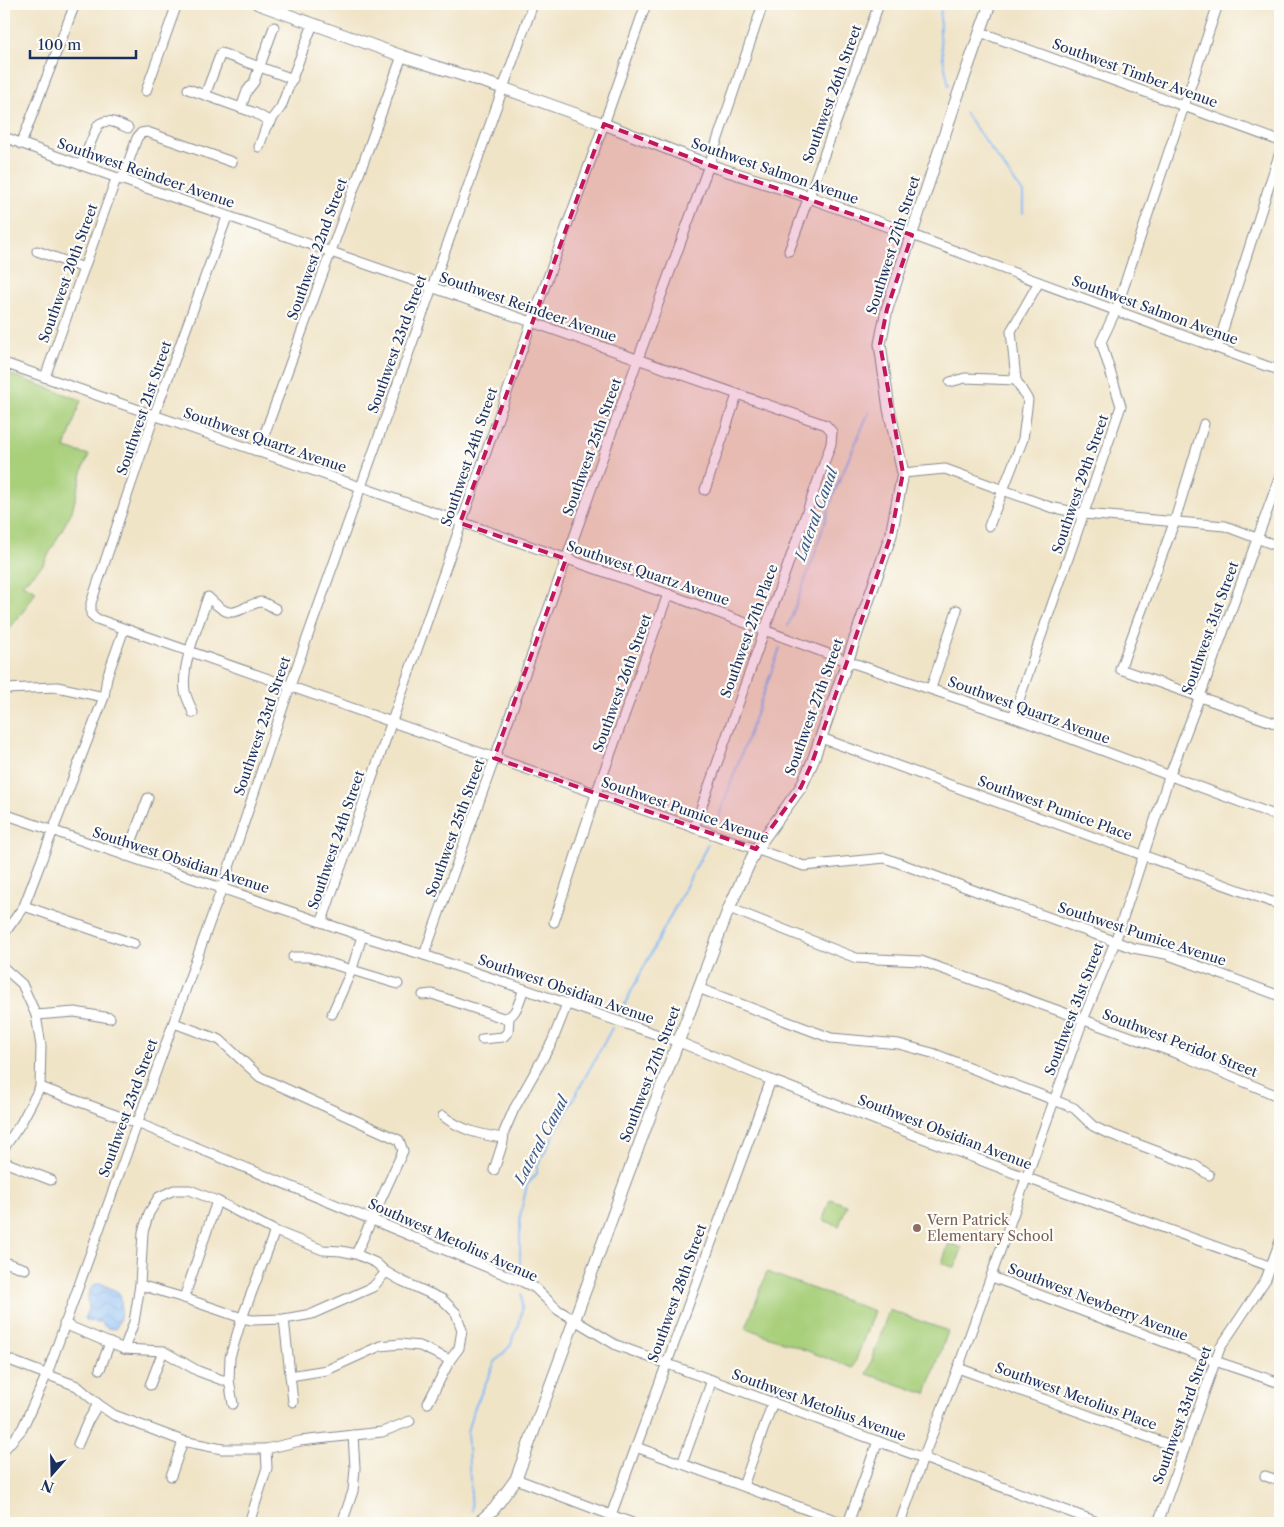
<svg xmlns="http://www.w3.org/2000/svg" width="1284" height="1527" viewBox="0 0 1284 1527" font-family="'Libre Caslon Text',serif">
<defs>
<pattern id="water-waves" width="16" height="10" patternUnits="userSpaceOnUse" patternTransform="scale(1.25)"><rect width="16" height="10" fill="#88bbf6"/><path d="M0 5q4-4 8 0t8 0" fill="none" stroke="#6e98ca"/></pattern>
</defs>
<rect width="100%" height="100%" fill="#fdfcf7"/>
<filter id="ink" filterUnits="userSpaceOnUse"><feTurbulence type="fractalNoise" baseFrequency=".02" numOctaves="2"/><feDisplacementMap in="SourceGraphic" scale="10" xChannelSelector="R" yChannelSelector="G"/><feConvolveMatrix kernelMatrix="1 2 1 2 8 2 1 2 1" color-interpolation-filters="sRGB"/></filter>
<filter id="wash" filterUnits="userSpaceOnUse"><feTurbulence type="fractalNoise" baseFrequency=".0096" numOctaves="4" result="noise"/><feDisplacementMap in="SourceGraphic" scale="20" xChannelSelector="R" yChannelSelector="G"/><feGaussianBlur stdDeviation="1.12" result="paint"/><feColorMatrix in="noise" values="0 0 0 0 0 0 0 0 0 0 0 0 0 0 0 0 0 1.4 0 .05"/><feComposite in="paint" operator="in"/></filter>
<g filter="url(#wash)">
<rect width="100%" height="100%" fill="#f0e4c7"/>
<g fill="#a8cf7a" stroke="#627f6c">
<polygon points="4,372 81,400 65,448 89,455 83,469 72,511 43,565 22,584 36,591 27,606 8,631 4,632"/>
<polygon points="830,1199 847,1205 839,1226 823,1220"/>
<polygon points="949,1243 962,1248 955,1268 942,1263"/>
<polygon points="767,1272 874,1311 853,1368 746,1328"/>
<polygon points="889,1310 948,1331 926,1394 867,1374"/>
</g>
<path fill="url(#water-waves)" stroke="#5275aa" d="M101 1283C106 1287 115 1289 119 1293 124 1298 121 1323 115 1329L107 1328 100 1322 86 1321 85 1317 89 1306 87 1300C89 1291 91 1284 101 1283Z"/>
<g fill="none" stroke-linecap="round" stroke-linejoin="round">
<g stroke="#88bbf6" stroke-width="2">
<path d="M942 4C936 33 943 58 949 86"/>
<polyline points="965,113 1023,193 1023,213"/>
<polyline points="788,626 814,556 834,493 869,412"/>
<polyline points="716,824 780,648"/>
<polyline points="620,1013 708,844"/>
<polyline points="520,1271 520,1216 527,1185 537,1173 537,1166 612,1028"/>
<polyline points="472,1511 467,1432 472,1414 495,1362 511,1345 513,1336 519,1325 522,1310 522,1294"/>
</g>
</g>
</g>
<g filter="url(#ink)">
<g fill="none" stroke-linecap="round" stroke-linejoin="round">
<defs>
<g id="minor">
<polyline points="980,32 1280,141"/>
<polyline points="188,89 255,113 271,122"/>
<polyline points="146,91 177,4"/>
<polyline points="205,95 221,53 293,79"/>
<polyline points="241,108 247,91 254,82 274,27"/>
<path d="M4 137C113 178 224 214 334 253 498 311 662 369 826 425L832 432 831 444 694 828"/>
<polyline points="21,144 75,4"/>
<polyline points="259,147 266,127 281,107 313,24"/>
<path d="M81 165 98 125C108 117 118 124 128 128"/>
<polyline points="122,180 137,138 141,133 147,132 232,162"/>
<polyline points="227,217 154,416 91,603 91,614 97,619 804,866 885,858 1133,948 1166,954 1280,996"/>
<polyline points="912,235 1217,348 1266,366 1280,370"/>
<polyline points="37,251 84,268"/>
<polyline points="789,251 879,4"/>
<polyline points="1217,348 1280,152"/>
<polyline points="4,363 668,594 847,661 1013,717 1280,817"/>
<polyline points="45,377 116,179"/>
<polyline points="950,382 965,378 1016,380"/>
<polyline points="1204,424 1174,523 1120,669 1280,725"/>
<polyline points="258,452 402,56"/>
<polyline points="903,473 945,469 1050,507 1084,514 1225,526 1280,547"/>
<polyline points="705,490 737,395"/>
<polyline points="989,526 1023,439 1028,400 1016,380 1011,331 1039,282"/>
<polyline points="931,688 957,610"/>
<polyline points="4,689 57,687 104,697"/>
<path d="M193 713C191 706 186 698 185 691 181 663 199 624 208 597 222 610 228 618 246 607 251 605 257 602 262 602 266 603 272 607 276 609"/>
<polyline points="1013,717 1121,406 1101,342 1116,310 1218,4"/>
<polyline points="821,738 1280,905"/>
<polyline points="4,814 362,936 424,955 679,1042 771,1080 1027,1178 1280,1270"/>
<polyline points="126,856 148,798"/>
<polyline points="24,906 134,944"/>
<polyline points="729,908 856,958 921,961 1181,1055 1280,1097"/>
<polyline points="322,921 531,324 604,124 646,4"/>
<polyline points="554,922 596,794 668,594"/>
<polyline points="4,934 24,906 104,697 107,677 124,629"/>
<polyline points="424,955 638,359 709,165 763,4"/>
<polyline points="293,957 309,957 398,984"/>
<polyline points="4,968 22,984 36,1015 41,1046 40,1087 21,1123 4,1148"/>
<polyline points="698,988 831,1038 899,1044 932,1053 1054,1100 1074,1108 1093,1126 1105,1132 1196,1166 1209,1175"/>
<path d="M423 995 432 994 503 1018C517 1018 519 1000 524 989"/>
<polyline points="332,1014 352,969 362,936"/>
<polyline points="36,1015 75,1012 110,1018"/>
<polyline points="174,1023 220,1040 260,1077 399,1140 403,1151 356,1254"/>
<polyline points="482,1039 503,1037 508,1032 509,1018"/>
<polyline points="40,1087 137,1123 523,1282 535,1288 558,1310 616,1345 1100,1523"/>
<path d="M443 1116C461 1130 481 1135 503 1138"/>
<polyline points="4,1162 51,1180"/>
<polyline points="494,1170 503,1142 504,1132 514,1109 552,1042 567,1004"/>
<polyline points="4,1262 25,1269"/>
<polyline points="992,1277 1215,1361 1280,1383"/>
<polyline points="140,1285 184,1298 242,1318 252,1320 284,1319 312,1314 373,1287 386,1272"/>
<polyline points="184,1298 217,1201"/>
<polyline points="284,1319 293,1402"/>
<polyline points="64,1324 124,1349 163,1351 198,1371 222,1380 229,1380"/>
<polyline points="124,1349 134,1322 140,1285 143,1232 149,1213 159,1197 174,1190 190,1190 217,1201 275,1231 323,1250 341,1251 356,1254 376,1263 386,1272 402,1281 442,1299 456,1313 462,1330 459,1348 450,1360 428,1403"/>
<polyline points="4,1358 77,1386 98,1404 114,1415 183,1441 222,1449 266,1449 300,1441 382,1432 410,1421"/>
<polyline points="958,1368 1184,1450"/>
<polyline points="100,1369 110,1343"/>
<polyline points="290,1376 327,1370 380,1346 400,1344 420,1346 450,1360"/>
<polyline points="150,1385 163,1351"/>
<polyline points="233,1404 229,1380 230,1357 242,1318 275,1231"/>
<polyline points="78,1444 88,1421 98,1404"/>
<polyline points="636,1447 843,1523"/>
<polyline points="4,1450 22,1429 47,1374 222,888 290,686 533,4"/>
<polyline points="682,1464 712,1380"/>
<polyline points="171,1476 183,1441"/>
<polyline points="1265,1476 1280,1481"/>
<polyline points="516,1479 632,1523"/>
<polyline points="743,1486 773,1402"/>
<polyline points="611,1515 771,1080"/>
<polyline points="249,1523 267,1468 266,1449"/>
<polyline points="342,1523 353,1491 355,1468 353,1435"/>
<polyline points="848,1523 878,1441"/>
<polyline points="900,1523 923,1458 958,1368 1083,1020 1115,942 1169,777 1200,696 1280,476"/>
<polyline points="1158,1523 1220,1348 1266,1279 1280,1241"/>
</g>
<g id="major">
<polyline points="258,4 402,56 503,88 604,124 709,165 809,197 912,235"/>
<polyline points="478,1523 494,1509 516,1479 628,1174 729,908 756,849 801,787 812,763 891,535 903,473 889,409 880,344 887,309 953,109 990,4"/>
</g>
</defs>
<use href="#minor" stroke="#868a92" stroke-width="11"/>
<use href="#major" stroke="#868a92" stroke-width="13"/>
<use href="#minor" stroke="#fff" stroke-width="9"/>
<use href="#major" stroke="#fff" stroke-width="11"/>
</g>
</g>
<path fill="#c2185b" fill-opacity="0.2" stroke="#c2185b" stroke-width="4" stroke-dasharray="10 6" stroke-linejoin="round" d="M604 124 709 165 912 235 887 309 880 344 903 473 891 535 812 763 801 787 756 849 494 758 566 559 460 523Z"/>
<circle fill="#8d6e63" stroke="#fdfcf7" stroke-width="2" cx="917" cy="1228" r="5"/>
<g text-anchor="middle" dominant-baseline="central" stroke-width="4.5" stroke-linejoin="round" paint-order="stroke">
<g font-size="14" fill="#1b2f5e" stroke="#fdfcf7">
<text transform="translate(1135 73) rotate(20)">Southwest Timber Avenue</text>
<text transform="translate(832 94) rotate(-70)">Southwest 26th Street</text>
<text transform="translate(775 171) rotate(19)">Southwest Salmon Avenue</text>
<text transform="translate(146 173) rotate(19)">Southwest Reindeer Avenue</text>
<text transform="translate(893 245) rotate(-72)">Southwest 27th Street</text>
<text transform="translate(317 249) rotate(-70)">Southwest 22nd Street</text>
<text transform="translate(68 273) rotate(-70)">Southwest 20th Street</text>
<text transform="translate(528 307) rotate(19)">Southwest Reindeer Avenue</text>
<text transform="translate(1155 310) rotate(20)">Southwest Salmon Avenue</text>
<text transform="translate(397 344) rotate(-70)">Southwest 23rd Street</text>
<text transform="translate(144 408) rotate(-71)">Southwest 21st Street</text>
<text transform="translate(265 440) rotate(19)">Southwest Quartz Avenue</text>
<text transform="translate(592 447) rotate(-70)">Southwest 25th Street</text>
<text transform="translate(469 457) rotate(-71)">Southwest 24th Street</text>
<text transform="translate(1080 484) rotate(-71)">Southwest 29th Street</text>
<text transform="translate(648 573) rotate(19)">Southwest Quartz Avenue</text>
<text transform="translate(1210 628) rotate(-70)">Southwest 31st Street</text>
<text transform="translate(749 631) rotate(-70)">Southwest 27th Place</text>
<text transform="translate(622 683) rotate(-70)">Southwest 26th Street</text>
<text transform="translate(814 707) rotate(-70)">Southwest 27th Street</text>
<text transform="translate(1029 710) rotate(20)">Southwest Quartz Avenue</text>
<text transform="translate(262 726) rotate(-71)">Southwest 23rd Street</text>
<text transform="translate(1055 808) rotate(20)">Southwest Pumice Place</text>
<text transform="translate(685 810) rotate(19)">Southwest Pumice Avenue</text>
<text transform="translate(455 828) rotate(-70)">Southwest 25th Street</text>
<text transform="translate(336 840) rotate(-71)">Southwest 24th Street</text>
<text transform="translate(181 860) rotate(18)">Southwest Obsidian Avenue</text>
<text transform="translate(1142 934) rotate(18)">Southwest Pumice Avenue</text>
<text transform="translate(566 989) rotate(19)">Southwest Obsidian Avenue</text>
<text transform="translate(1074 1009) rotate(-69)">Southwest 31st Street</text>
<text transform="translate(1180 1043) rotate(21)">Southwest Peridot Street</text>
<text transform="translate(650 1074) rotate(-69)">Southwest 27th Street</text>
<text transform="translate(128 1108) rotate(-70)">Southwest 23rd Street</text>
<text transform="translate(945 1132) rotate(21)">Southwest Obsidian Avenue</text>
<text transform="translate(453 1240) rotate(24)">Southwest Metolius Avenue</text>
<text transform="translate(677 1293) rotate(-70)">Southwest 28th Street</text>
<text transform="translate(1098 1302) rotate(21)">Southwest Newberry Avenue</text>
<text transform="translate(1076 1396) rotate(20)">Southwest Metolius Place</text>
<text transform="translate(819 1405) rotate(20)">Southwest Metolius Avenue</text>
<text transform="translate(1182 1415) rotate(-70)">Southwest 33rd Street</text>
</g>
<g font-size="14" fill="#785e54" stroke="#fdfcf7" text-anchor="start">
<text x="927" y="1220">Vern Patrick<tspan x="927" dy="16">Elementary School</tspan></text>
</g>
<g font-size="15" font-style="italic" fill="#3c598c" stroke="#fdfcf7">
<text transform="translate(816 514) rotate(-70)">Lateral Canal</text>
<text transform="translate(541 1140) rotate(-62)">Lateral Canal</text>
</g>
</g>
<rect width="1284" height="1527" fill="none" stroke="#fdfcf7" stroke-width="20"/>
<g transform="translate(52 1474) rotate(200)" stroke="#fdfcf7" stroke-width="4" paint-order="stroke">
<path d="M0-4L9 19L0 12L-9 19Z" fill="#1b2f5e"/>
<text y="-8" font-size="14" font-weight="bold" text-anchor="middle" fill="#1b2f5e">N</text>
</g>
<path d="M30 50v8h106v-8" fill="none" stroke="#1b2f5e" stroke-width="2.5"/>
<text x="38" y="50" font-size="15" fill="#1b2f5e" stroke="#fdfcf7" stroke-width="4" paint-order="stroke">100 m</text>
</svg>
